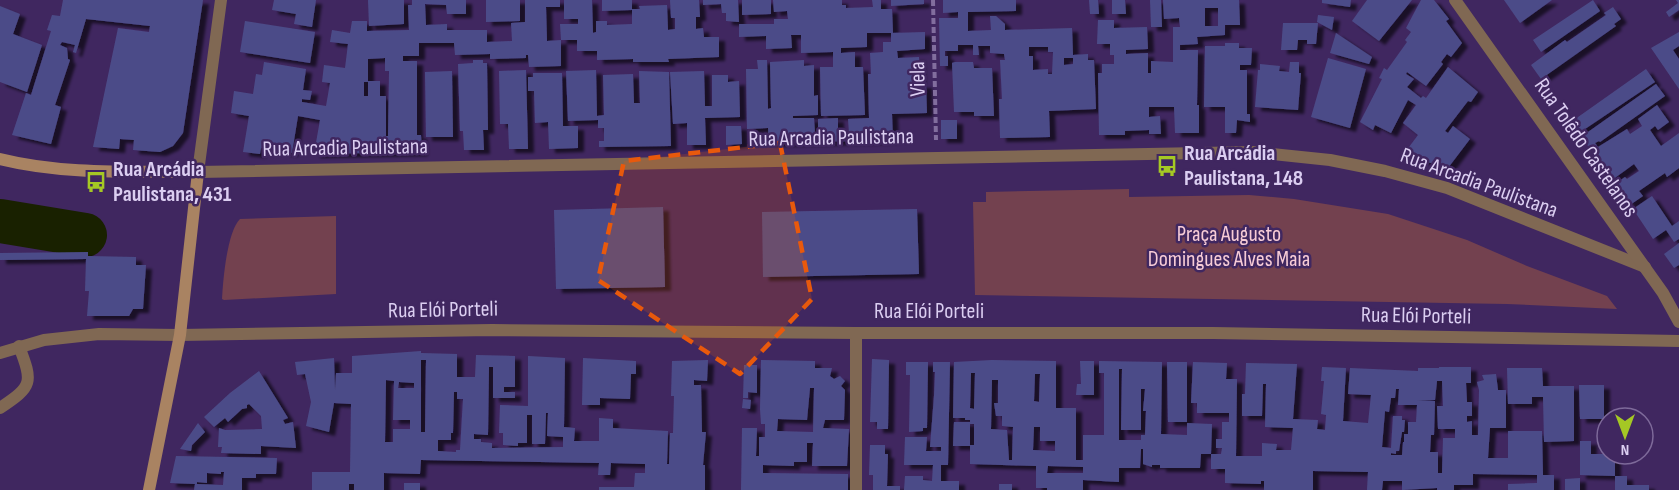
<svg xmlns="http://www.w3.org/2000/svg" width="1679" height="490" viewBox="0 0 1679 490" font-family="'Sofia Sans Condensed',sans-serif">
<defs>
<filter id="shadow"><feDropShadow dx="6" dy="4" stdDeviation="1.5" flood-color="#0009"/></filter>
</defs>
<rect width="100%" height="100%" fill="#402760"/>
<g fill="#73414f">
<polygon points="1129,189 1129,197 1249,195 1294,199 1388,214 1467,240 1527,266 1607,296 1617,309 1507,304 975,295 973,202 986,202 986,192"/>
<path d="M336 216V294L224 300 222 299C223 280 227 232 240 219Z"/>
</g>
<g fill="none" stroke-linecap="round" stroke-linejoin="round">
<polyline stroke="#192100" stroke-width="44" points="0,221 85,235"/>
</g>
<g fill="#4c4c88" fill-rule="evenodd" filter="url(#shadow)">
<polygon points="63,0 203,0 183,133 173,146 160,152 133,150 134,140 120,139 119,149 93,147 118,28 149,32 150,26 86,19 76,53 73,52 75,45 62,42 60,45 67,48 68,59 70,60 55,105 61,107 51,144 12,135 26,93 31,95 51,31 47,30 52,15 60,16"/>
<polygon points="274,0 316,0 312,27 294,24 296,14 272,10"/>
<polygon points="368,0 404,0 404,24 369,26"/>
<path d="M412 0H466V14H447L446 5 425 4 426 25 447 24V30H487V42L512 41 511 23 525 22V0H560V7H546L547 41 561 40V66L529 67 528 55H526V58L490 59V54L455 55 454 43H419V56H403V61H417V135H421L422 152 314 154 320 120 298 116 292 153 261 148 260 154 243 152 249 116 231 113 234 91 253 94 256 74 262 75 264 62 306 69 303 90 312 91 310 100 302 99V102L326 106 330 83 322 82 324 65 345 68 348 44 330 42 332 30 350 33 352 21H367V31L409 30 408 5H412ZM385 58V71H389L388 136H386V96H380V81H368V96H364V82H368V59Z"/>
<polygon points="486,0 520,0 520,21 486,22"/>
<polygon points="564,0 592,0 593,33 596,32 596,21 607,21 607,25 632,24 632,10 602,11 602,0 632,0 632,9 640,9 639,6 667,5 668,30 675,29 675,18 671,18 670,0 699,0 700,17 696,17 696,29 703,28 704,37 719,37 719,57 668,59 669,62 633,62 633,59 597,60 597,51 577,51 577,40 561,40 560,24 578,24 578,19 564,19"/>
<polygon points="703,0 738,0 739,22 726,21 726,13 722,13 721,4 703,5"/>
<polygon points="742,0 771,0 771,14 742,15"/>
<polygon points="773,0 842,0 842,5 846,5 846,8 873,7 872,0 881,0 881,9 892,9 893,33 867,33 867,47 841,48 841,53 855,52 855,67 863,67 865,115 821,116 820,67 833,67 833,52 801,53 801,35 791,35 792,48 766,49 766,36 739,37 739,24 774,24 774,19 788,19 787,11 774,12"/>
<polygon points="891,0 924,0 924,4 891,6"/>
<path d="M943 0H1016V11L968 12V31L991 30 990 16H996L1005 24V30L1072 28 1073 55 1088 54V60H1094L1096 109 1049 111 1050 137 1000 138 999 99H1002L1000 60H1005L1004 54 990 53V46H978L979 55H973V45H958V51H945V56H948V66H940L939 18H958V12L943 13ZM1029 47H1048V52H1053L1052 74H1048V69L1033 70V56H1029ZM1064 58H1073V64L1064 65Z"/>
<polygon points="1089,0 1098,0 1099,14 1090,14"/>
<polygon points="1112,0 1125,0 1126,14 1112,14"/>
<polygon points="1150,0 1161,0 1162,27 1151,27"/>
<path d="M1163 0H1239L1240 25H1225V35L1197 37 1198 44 1180 45V50H1198L1197 105H1199V133H1175L1174 107H1149V117L1160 116 1161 134H1149V130L1125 131V135H1099L1098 73H1102V64H1114V55H1110V44H1097L1098 20H1114V28L1147 27 1148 49 1126 50V54L1148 53V73H1151V61L1173 62V27H1180L1179 18 1164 19ZM1205 8H1218V26H1205Z"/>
<polygon points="1322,0 1351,0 1350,7 1322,3"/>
<polygon points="1367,0 1412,0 1379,41 1352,21"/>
<polygon points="1421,0 1434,0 1449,19 1446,21 1462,43 1451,57 1447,54 1441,62 1443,64 1426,86 1407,72 1406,74 1414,79 1407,87 1421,98 1423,96 1426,98 1448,67 1478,92 1471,102 1468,101 1445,131 1448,133 1453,126 1470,139 1448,168 1417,159 1406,151 1418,135 1403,123 1416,105 1408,100 1391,133 1375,125 1373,130 1360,122 1382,79 1379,78 1384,68 1387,70 1407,42 1405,40 1411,32 1406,28"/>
<polygon points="1504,0 1552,0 1520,23"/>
<polygon points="1593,0 1600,11 1541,52 1533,40"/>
<polygon points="1676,0 1679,0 1679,10 1669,17 1666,12 1678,3"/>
<polygon points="0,6 20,14 13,34 42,45 27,92 0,82"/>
<polygon points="1613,7 1621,19 1614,24 1616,26 1541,79 1531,65 1565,40 1567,42 1606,15 1604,13"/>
<polygon points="1318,15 1334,17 1332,30 1317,22"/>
<polygon points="245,21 315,32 310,63 240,52"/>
<polygon points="1283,23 1318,23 1316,44 1307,44 1307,40 1298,40 1297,50 1281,50"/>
<polygon points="925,32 925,49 897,51 898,58 919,57 920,81 914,81 914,84 926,84 927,113 892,114 893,140 769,143 768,128 747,129 746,69 758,69 757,60 767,60 768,109 771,108 770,62 804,60 804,66 814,65 814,96 818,95 818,115 793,116 793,118 814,118 815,133 818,133 818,119 838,118 838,133 849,134 848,119 869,118 868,74 871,74 870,53 883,52 883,42 891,42 891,33"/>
<polygon points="1679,32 1679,46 1673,50 1679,59 1679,89 1651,48"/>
<polygon points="1336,33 1372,57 1369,64 1330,53"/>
<polygon points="1225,43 1239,43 1239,48 1252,48 1251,65 1240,65 1240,70 1247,70 1247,114 1250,114 1250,122 1237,120 1236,133 1225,133 1225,107 1204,107 1205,46 1225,46"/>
<polygon points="1328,58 1366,69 1350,128 1311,117"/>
<polygon points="473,60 483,60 483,63 487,63 488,130 483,130 484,150 464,150 463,131 460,131 458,64 473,63"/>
<polygon points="955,62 973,62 974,68 992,68 994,116 974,116 974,112 954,112 952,63"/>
<polygon points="1290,62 1299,62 1299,73 1301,73 1298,110 1255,107 1258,70 1260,70 1260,64 1280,66 1279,71 1289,72"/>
<polygon points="1646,69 1655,82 1585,129 1588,132 1656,84 1665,96 1600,142 1599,141 1595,143 1598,147 1627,129 1630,134 1642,126 1638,119 1657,105 1669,122 1658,130 1655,126 1650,130 1661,146 1679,133 1679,168 1667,177 1665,173 1639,191 1643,196 1630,205 1615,184 1625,177 1627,179 1639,171 1634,164 1612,180 1571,122"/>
<polygon points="526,70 528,149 509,149 508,124 500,124 499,71"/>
<polygon points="596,70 597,116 604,115 603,75 633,74 634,103 640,103 639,71 669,72 671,146 599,147 599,141 604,141 604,128 598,128 598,120 568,121 566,71"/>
<polygon points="452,71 453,137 426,137 425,72"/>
<polygon points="704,71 705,106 712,106 712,75 728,75 728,82 739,81 740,117 705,118 706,145 687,145 687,123 673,124 670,72"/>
<polygon points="533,73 562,73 563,126 578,126 578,148 549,149 548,122 535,123 534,91 528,91 528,77 533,77"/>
<rect x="941" y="120" width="16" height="19"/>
<polygon points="726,126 741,126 742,144 726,145"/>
<polygon points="1652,196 1672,226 1679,221 1679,239 1674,242 1666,230 1653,239 1633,209"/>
<polygon points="663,207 665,287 556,289 554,210"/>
<polygon points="917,209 919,274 763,277 762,212"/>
<polygon points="1679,243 1679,265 1674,268 1664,254"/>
<polygon points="88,252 88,256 136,257 136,265 146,265 143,309 133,309 129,316 87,316 89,291 85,291 86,259 0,260 0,253"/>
<path d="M421 351V353L457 354V377H475L476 355 515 356V387H504V392H515V398H493V367H489L488 435 474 434V439H481V442L492 443V448L563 447V437L547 436 548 413H546L545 444H532V415H527V443H518V446L503 445V433H499L500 405 528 406V356L565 358 564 427 575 428 574 441H599V418L613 419V428L668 431 667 464H669L670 433H673L674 396H671L672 361 708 360 707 381 694 380V385H701L702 432H706L703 465H705V490H599V487H634L635 473H645V464L611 463 610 475H598L599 463 421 460 420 474 384 473V490H354V484H349V490H312V472H350L351 404 334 403 329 432 306 426 311 402 305 374 297 375 295 362 334 358 335 390 336 373H352V356ZM421 360H426L425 432H421ZM386 380 394 381 393 420H410V429H393V442H385ZM399 382 414 383V388H398ZM454 392H457V399H463L460 450H456V452L438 451V440H451V433H453Z"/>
<polygon points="583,358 636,361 636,374 631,374 630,399 600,398 600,405 582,405"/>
<polygon points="872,359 889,360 888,429 877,429 877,422 870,422"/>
<path d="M761 360 815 361V368H832L830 376 834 379 840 376 845 381 841 386 845 390 844 420H825L823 428 849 429 847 466H812L813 443H807V462H794V466L763 465V473L848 474V490H741L742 428H757L756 456H759V437H765V424H761L760 409ZM810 388H814L813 432 777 431 778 419 807 420Z"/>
<path d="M992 360 1056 361V408H1076V460H1083V435H1104V373H1099V361L1162 362 1161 434 1187 435V423L1212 424 1211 454H1201L1200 468H1160V465H1152V467L1143 464V449H1141L1140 468H1119V482L1083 480V490H1047V488H1036V466L970 464V445H974V424H970V446H953L954 422H970V420H965V418H953L954 362ZM1119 369H1122L1121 430H1141V389H1145L1143 411H1146L1145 435H1141V440H1119ZM971 373H975L974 409 970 408ZM1035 374H1040L1039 402 1034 401ZM992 380H998V403H994L996 416H1002V426L1013 427 1012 460H1009L1007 430 991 429ZM1034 427H1040V441H1055V451L1033 450ZM1048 466 1083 467V473H1047Z"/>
<polygon points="1080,361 1094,361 1094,395 1076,395 1077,384 1081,384"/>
<polygon points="906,362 928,362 927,428 923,428 923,431 909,432 910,375 906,375"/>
<polygon points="933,362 950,362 948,465 941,465 941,481 959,481 959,490 904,490 905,476 923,476 923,480 932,481 933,465 904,465 905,437 927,437 926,451 941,451 941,447 930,447 934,396 935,372 933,372"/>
<polygon points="1167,362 1187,362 1187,422 1168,422"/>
<path d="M1193 362 1227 363 1226 379H1237L1236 456H1262V443L1277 444 1276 450H1291L1293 428 1265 427 1266 384H1263L1262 416H1242V394H1245L1246 363 1297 364 1293 419 1318 420 1317 429 1325 430 1326 415 1321 414 1324 381H1321L1322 367 1346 368 1343 421 1368 423 1371 395 1348 394 1350 368 1418 371V368H1439V367H1471V383H1466L1467 402H1472V416H1467V422L1472 421V435H1478L1479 390 1477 382 1484 380 1482 375 1496 374 1498 390H1506V428H1490L1488 458H1508V431H1542L1543 475H1554V490H1508V484L1537 483V475L1473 474V485H1454V490H1437V488L1402 490V481H1383L1382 490H1367L1368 472 1313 471V490H1264V481H1261V484L1225 483V469H1211V454H1221L1222 448H1216V439H1222V422H1229V413H1197V403H1191ZM1437 381H1442L1443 406H1437L1438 429H1455V438H1443L1442 473H1438V452H1430L1431 435H1434L1435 401 1417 400H1435ZM1396 389H1399L1398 405H1417L1416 422H1408V434H1404V442H1403L1402 455H1391V453L1396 454V451H1399L1402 432H1404L1405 420H1402V416H1393L1391 448 1382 447 1385 411 1389 412 1391 398H1395Z"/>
<polygon points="744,365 757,365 757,393 748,392 748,398 743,398"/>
<polygon points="1507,368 1542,368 1543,386 1574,386 1574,441 1544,442 1543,397 1532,397 1532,404 1508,404"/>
<polygon points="259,371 288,418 283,420 285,424 293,422 296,448 261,446 261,454 221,453 222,447 218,447 219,428 225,430 262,429 261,416 249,404 247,405 247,408 242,409 228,422 225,418 214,427 204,417 230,393"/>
<polygon points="1579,385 1604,385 1604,419 1580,419"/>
<polygon points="743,399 751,400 750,409 742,408"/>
<polygon points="198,423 205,432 192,445 191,451 180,449"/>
<polygon points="1580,441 1591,441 1591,454 1615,454 1615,476 1580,475"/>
<polygon points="870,445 885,445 885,454 888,454 887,486 900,486 900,490 873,490 873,475 869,475"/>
<path d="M176 456 277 458 276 474H256V478H242V490H194L195 484 170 483ZM221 472H224L223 485 197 484V482L207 483V473L221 474Z"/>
<polygon points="1615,476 1627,476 1627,485 1649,485 1649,490 1615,490"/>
<polygon points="1580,478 1580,490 1565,490 1565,479"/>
<rect x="404" y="483" width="16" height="7"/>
<rect x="999" y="484" width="13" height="6"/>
</g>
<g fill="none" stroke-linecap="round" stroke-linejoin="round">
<polyline stroke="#826e9e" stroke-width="4" stroke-dasharray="6 3" stroke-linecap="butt" points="933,0 936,140"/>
<path stroke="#806853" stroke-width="12" d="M0 408C33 386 33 383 19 346"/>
<g stroke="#806853" stroke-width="12">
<polyline points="221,0 198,172 1253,152 1330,160 1385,171 1447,188 1645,267"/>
<polyline points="1455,0 1663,293 1679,322"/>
<polyline points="856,333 856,490"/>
<polyline points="0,353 44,340 99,334 180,335 492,330 856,333 1213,333 1679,341"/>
</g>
<path stroke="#a98362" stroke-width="12" d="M0 159C64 175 133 171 198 172L180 335 149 490"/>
</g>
<path fill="#e8590c" fill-opacity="0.2" stroke="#e8590c" stroke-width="4.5" stroke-dasharray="12 8" stroke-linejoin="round" d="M780 143 812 299 740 374 598 280 624 161Z"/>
<defs>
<symbol id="bus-bare" viewBox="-9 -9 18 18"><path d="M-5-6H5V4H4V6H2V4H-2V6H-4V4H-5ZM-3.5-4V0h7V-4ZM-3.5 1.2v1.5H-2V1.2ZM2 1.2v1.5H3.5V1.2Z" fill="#a5c824" stroke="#402760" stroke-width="2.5" paint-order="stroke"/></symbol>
</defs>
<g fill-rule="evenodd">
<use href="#bus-bare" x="1152" y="151" width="30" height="30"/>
<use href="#bus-bare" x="81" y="167" width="30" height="30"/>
</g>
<g text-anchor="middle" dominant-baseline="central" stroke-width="5" stroke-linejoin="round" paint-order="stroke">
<g font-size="22" fill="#dbcef1" stroke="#402760">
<text transform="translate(918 79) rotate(-91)">Viela</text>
<text transform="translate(831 138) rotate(-1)">Rua Arcadia Paulistana</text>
<text transform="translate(345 148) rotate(-1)">Rua Arcadia Paulistana</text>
<text transform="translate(1586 148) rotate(55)">Rua Tolêdo Castelanos</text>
<text transform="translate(1479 183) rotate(20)">Rua Arcadia Paulistana</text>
<text transform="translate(443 310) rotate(-1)">Rua Elói Porteli</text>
<text x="929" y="311">Rua Elói Porteli</text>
<text transform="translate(1416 316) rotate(1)">Rua Elói Porteli</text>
</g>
<g font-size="22" font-weight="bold" fill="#dbcef1" stroke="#402760" text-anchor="start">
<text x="1184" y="153">Rua Arcádia<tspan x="1184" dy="25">Paulistana, 148</tspan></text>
<text x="113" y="169">Rua Arcádia<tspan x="113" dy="25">Paulistana, 431</tspan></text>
</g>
<g font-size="22" fill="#f7ccd6" stroke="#402760">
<text x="1229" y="234">Praça Augusto<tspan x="1229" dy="25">Domingues Alves Maia</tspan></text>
</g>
</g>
<g transform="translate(1625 436) rotate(180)"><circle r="28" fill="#402760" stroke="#7e6a9a" stroke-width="1.5"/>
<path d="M0-4.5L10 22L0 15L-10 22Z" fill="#a5c824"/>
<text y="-9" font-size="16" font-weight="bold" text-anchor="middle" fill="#dbcef1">N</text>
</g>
</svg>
